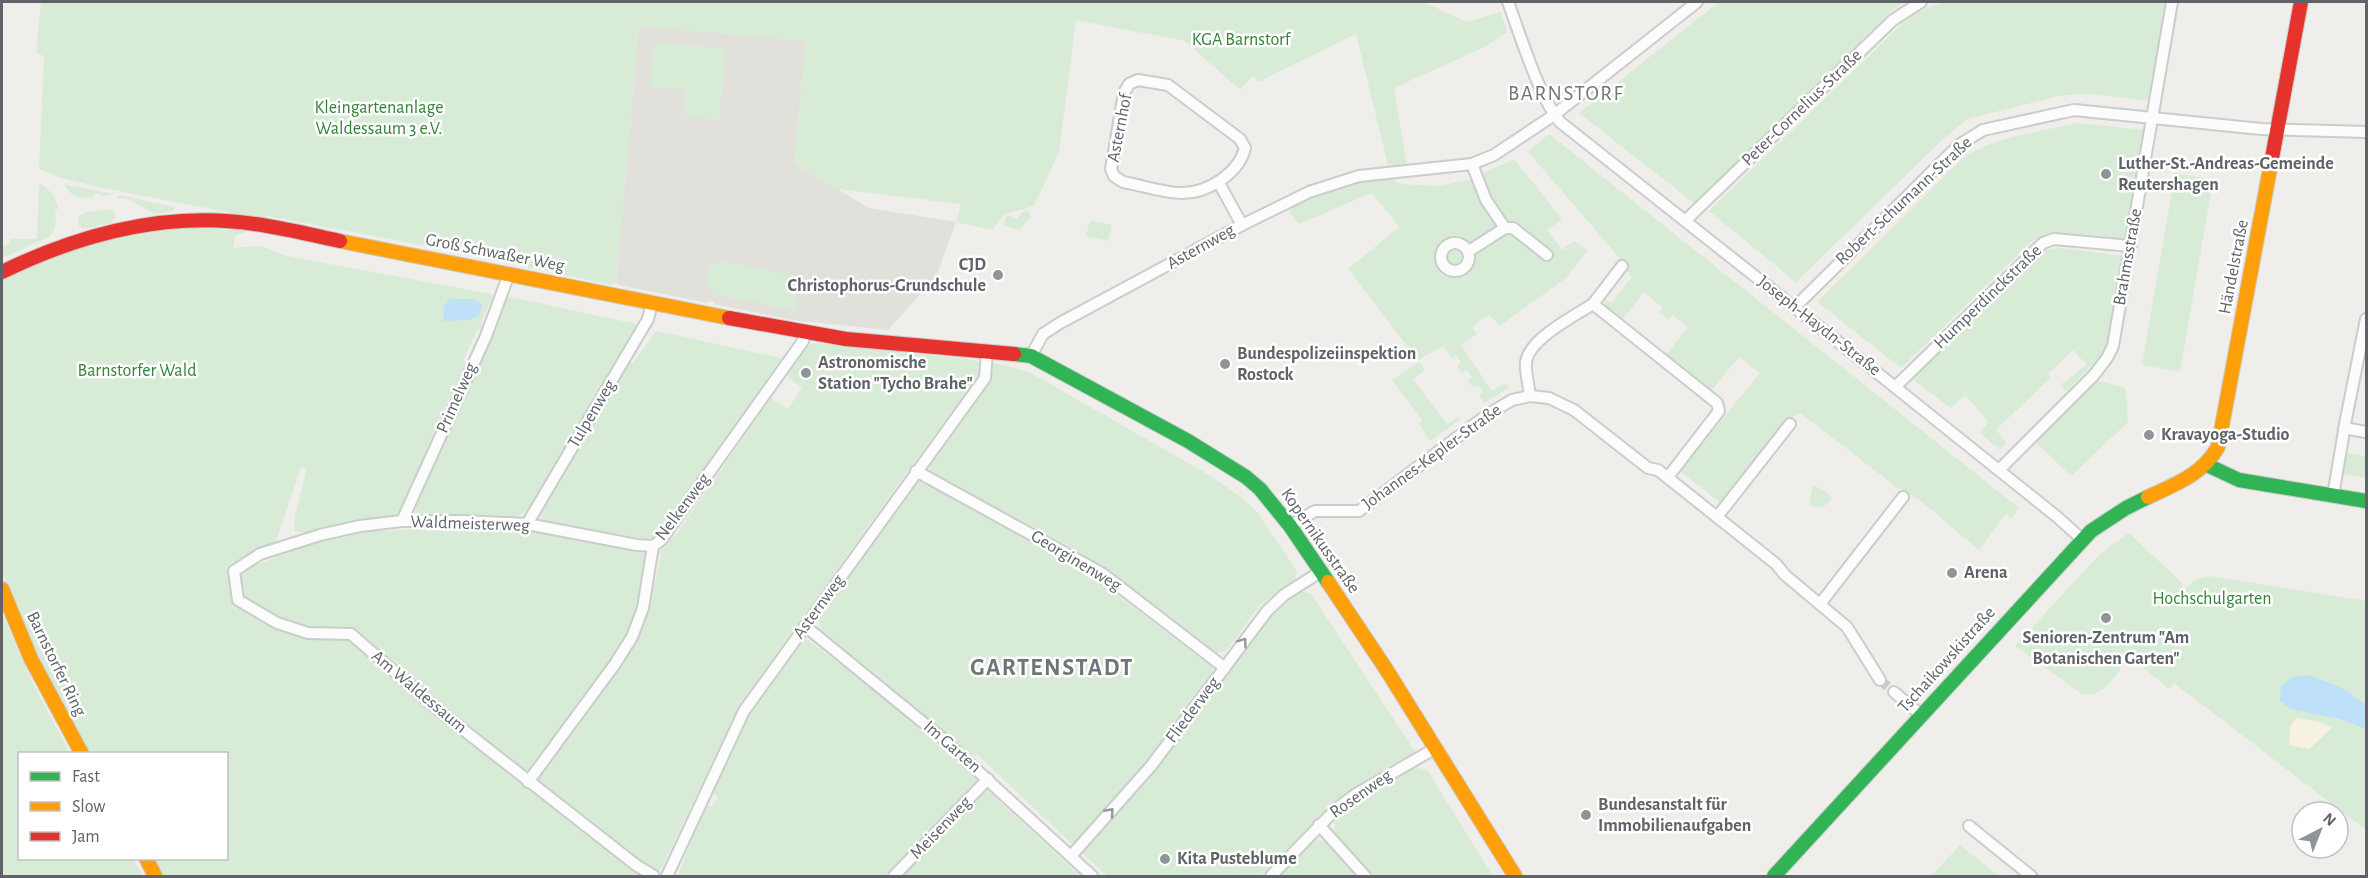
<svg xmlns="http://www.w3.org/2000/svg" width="2368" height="878" viewBox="0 0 2368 878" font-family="'Alegreya Sans',sans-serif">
<rect width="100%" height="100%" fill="#efeeea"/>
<polygon fill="#e2e0da" points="639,26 806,41 794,163 869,208 956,222 936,277 888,330 792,320 714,304 714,302 708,301 707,303 693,300 619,285 616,282"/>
<g fill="#d8ebd6">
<polygon points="41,2 1423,2 1467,22 1501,12 1507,32 1487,46 1394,88 1407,166 1388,165 1356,34 1258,82 1253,76 1240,90 1185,41 1076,20 1059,152 1034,206 1005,214 992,230 956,222 961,204 838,189 794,163 806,41 639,26 616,282 612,285 442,249 268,216 262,219 98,187 58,177 39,169 44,56 36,53"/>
<polygon points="1719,2 1906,2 1892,10 1695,204 1579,113"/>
<polygon points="1946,2 2165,2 2149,101 2093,94 2063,95 1967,119 1939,143 1796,282 1709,211 1903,23 1928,7"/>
<polygon points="655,42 726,49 719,120 684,116 686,90 650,87"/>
<path d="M2078 123 2146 130 2125 239C2094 236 2060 227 2031 242L1901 368 1817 302 1962 159C1995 136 2039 132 2078 123Z"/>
<polygon points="1549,134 2019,508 2012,518 2006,514 1979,550 1921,501 1894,485 1800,413 1784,421 1722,504 1680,471 1760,373 1739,357 1711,391 1666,355 1688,327 1673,315 1668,319 1659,312 1663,308 1644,292 1621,321 1608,310 1604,298 1611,303 1632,277 1617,255 1528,152"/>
<polygon points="1514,159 1562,219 1547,230 1562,250 1574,241 1588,250 1566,278 1500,326 1489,315 1472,327 1477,334 1461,345 1492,391 1505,383 1509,388 1484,403 1479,396 1483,392 1478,385 1473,388 1468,381 1472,377 1467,370 1462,373 1457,366 1461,362 1456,355 1452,358 1444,347 1447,344 1418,360 1348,269 1399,227 1372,193 1299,224 1290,213 1293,204 1351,184 1391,178 1400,184 1440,186 1471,179"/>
<polygon points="2175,173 2213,180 2180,372 2142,365"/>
<path d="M39 183C50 189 56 197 58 209L55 210C56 221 57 229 49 237L2 258V248L9 243 11 239H37Z"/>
<path d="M64 184 113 194V195L102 196 101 194H93V197C78 199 72 198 64 184Z"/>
<polygon points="119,195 174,207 173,211 155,214 128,199 116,198"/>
<polygon points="112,209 116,216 111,223 84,229 79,226 78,218 85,212"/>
<polygon points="1028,210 1031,217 1019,230 1003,225 1007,215 1016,219 1023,212"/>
<polygon points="1090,220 1112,225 1108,241 1086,236"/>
<path d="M198 228 249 231 236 235 233 248 261 246 287 256 491 294 493 298 484 313 481 330 477 329 464 359 465 365 437 424 405 502 395 517 368 520 307 533 295 532C291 517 305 486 306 468L301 467 274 547 259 551 228 566 243 571 317 539 359 532 417 529H515L543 533 645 554 639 607 632 637 528 782 654 876H164L155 859 226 858V754L88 753 41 665 2 572V281C61 245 129 233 198 228Z"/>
<polygon points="2063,248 2124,256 2110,338 2097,369 2092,365 2066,391 2060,385 2087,365 2073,350 2048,374 2051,377 1996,430 2007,443 2000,450 1979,432 1989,422 1965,395 1951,408 1912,379 2036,259 2046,250"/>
<polygon points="720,260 801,277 794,310 713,294 714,289 706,287 711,263 719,264"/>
<polygon points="505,296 637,324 528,510 516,517 418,515 415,514 414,507"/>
<polygon points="656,331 782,358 700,475 654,537 648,539 544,522 540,518 541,512 619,378 629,362 633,363"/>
<polygon points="812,343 968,359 979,362 982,367 980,375 914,462 738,708 662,867 658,871 654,872 621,849 623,846 532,781 643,622 657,575 661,555 659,553 671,533 675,536 771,398 788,409 802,388 786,375 804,349"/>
<polygon points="991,362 1029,372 1209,475 1245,500 1257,512 1297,571 1295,579 1260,605 1226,651 1215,653 1100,567 1067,545 928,472 931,463 986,388"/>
<polygon points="1419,362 1425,370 1413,379 1447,424 1459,417 1461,419 1430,441 1419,424 1422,420 1392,380"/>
<polygon points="2097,381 2123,387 2126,390 2128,422 2071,476 2035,441"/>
<polygon points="2340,452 2366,456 2366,478 2337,473"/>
<polygon points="918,481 950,494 962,503 1091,575 1212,667 1213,677 1194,705 1099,821 1090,826 1073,845 978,755 974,757 871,670 822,631 818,620"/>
<polygon points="1813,485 1827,492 1832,499 1823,507 1809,506"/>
<path d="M2129 533 2183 584 2179 594 2196 579 2210 576 2366 601V830L2174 683 2169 689 2130 657C2115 673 2107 698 2082 694L2015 646 2099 555Z"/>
<path d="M1300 591 1311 594 1416 753C1350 781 1310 826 1262 876H1108L1081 852 1183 734 1260 626 1276 610Z"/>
<polygon points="2,613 32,682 70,753 20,754 20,858 133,859 143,876 2,876"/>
<polygon points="804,637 883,697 978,781 889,876 678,876 688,849 707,804 710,807 719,798 713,793 751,713"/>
<polygon points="1414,767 1427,770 1493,876 1374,876 1335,833 1335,821 1395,777 1396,778"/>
<polygon points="986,789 1080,876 902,876"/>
<polygon points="1313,840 1324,841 1357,876 1274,876"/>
<polygon points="1960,845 1999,876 1931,876"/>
</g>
<polygon fill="#f6f1e1" points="2296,718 2319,722 2332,728 2309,749 2289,745 2290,727"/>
<g fill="#bfe0f9">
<polygon points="450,299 474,299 482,305 479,316 470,320 444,321 443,307"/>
<polygon points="2308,675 2341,687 2366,705 2366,729 2340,719 2290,709 2280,701 2281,686 2293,677"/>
</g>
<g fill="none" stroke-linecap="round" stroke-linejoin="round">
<polyline stroke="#cbcbca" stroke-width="10" stroke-dasharray="10 5" stroke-linecap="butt" points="1880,680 1894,692"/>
<defs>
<g id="street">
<path d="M1508 2C1520 34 1539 97 1560 122L1895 387 2056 516 2083 540"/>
<path d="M1138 80 1168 85 1240 139 1245 148C1239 173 1208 193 1182 193 1163 193 1141 185 1123 182L1114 176 1111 169 1124 93 1129 84Z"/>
<polyline points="1472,164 1486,200 1505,228 1513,228 1547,255"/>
<polyline points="1219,183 1242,225"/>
<polyline points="1686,220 1893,20 1921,2"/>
<circle cx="1455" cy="257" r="14"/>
<polyline points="1469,251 1505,228"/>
<polyline points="1593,304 1622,266"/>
<polyline points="1795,307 1959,145 1983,130 2074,110 2261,129 2366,132"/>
<polyline points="1031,356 1043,334 1060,323 1242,225 1309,192 1359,176 1472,164 1494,155 1554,115 1697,2"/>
<polyline points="1895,387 2043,243 2054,239 2131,246"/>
<path d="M1530 396C1529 386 1525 372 1526 362 1529 339 1574 316 1593 304L1717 403 1719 411 1668 477"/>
<polyline points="2344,428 2366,432"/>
<polyline points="1999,470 2094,375 2107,358 2113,346 2172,2"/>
<polyline points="916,471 1103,574 1225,668"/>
<polyline points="2333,496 2346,419 2366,319"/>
<polyline points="1717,517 1790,424"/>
<polyline points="402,521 486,336 509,274"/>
<polyline points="527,524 648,319 652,303"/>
<polyline points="1290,526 1315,511 1359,511 1487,415 1512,400 1530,396 1549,398 1574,410 1648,468 1658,470 1776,564 1785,575 1847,627 1880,680"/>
<polyline points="653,546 637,545 527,524 464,521 402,521 360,526 320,535 260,554 234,571 238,600 277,623 308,633 351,634 442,713 636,865 654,876"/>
<polyline points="1820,604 1903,497"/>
<polyline points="805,626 942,738 1092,876"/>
<polyline points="1894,692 1921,715"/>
<polyline points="528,782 615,664 632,637 643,608 653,546 661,540 803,341 805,332"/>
<polyline points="1319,825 1365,876"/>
<polyline points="1969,826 2031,876"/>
<polyline points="1071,856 1151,766 1267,611 1284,595 1320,572"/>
<polyline points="667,876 744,711 985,378 987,351"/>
<polyline points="894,876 988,779"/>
<polyline points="1271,876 1336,809 1356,794 1434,749"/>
</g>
<g id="fast">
<polyline points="1014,354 1031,356 1188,441 1246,477 1260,489 1290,526 1328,582"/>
<polyline points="2207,465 2239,480 2366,501"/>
<polyline points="1774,876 2091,531 2126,508 2148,497"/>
</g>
<g id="slow">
<polyline points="340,241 729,318"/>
<path d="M2148 497C2176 484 2202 475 2218 447L2272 158"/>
<polyline points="1328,582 1386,669 1515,876"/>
<polyline points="2,589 31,659 82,754"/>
<polyline points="146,858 155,876"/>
</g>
<g id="jam">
<polyline points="2272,158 2301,2"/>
<path d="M2 272C80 234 168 211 255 224 284 228 312 235 340 241"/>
<polyline points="729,318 846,339 1014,354"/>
</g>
</defs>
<use href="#street" stroke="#cbcccc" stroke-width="14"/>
<use href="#fast" stroke="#cacacb" stroke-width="16"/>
<use href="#slow" stroke="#cacacb" stroke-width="16"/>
<use href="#jam" stroke="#cacacb" stroke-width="16"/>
<use href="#street" stroke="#fdfcfc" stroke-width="10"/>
<use href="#fast" stroke="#30b455" stroke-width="14"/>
<use href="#slow" stroke="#ff9f0a" stroke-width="14"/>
<use href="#jam" stroke="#e5322d" stroke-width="14"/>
</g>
<defs><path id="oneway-chevron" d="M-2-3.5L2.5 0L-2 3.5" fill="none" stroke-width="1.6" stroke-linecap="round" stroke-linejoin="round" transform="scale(1.5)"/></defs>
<g stroke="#96999c">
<use href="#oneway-chevron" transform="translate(1243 642) rotate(-54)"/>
<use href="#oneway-chevron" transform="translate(1110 812) rotate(-48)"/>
</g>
<g fill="#919496" stroke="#fff" stroke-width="2">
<circle cx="2106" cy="174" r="6"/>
<circle cx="998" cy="275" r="6"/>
<circle cx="1225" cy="364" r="6"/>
<circle cx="806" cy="373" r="6"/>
<circle cx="2149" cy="435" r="6"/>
<circle cx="1952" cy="573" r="6"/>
<circle cx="2106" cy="618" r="6"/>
<circle cx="1586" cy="815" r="6"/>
<circle cx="1165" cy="859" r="6"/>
</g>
<g text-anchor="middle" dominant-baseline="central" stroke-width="5" stroke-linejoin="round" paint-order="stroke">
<g font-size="18" fill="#348238" stroke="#fff">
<text x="1241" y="40">KGA Barnstorf</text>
<text x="379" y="108">Kleingartenanlage<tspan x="379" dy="21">Waldessaum 3 e.V.</tspan></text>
<text x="137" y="371">Barnstorfer Wald</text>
<text x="2212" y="599">Hochschulgarten</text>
</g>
<g font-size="18" fill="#5f6368" stroke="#fff">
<text transform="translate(1802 108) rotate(-44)">Peter-Cornelius-Straße</text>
<text transform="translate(1120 128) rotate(-79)">Asternhof</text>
<text transform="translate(1904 201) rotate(-43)">Robert-Schumann-Straße</text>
<text transform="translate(1201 247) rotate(-29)">Asternweg</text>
<text transform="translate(495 253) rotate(11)">Groß Schwaßer Weg</text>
<text transform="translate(2128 257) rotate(-80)">Brahmsstraße</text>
<text transform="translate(2234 267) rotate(-79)">Händelstraße</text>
<text transform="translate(1988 297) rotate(-44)">Humperdinckstraße</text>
<text transform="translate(1819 326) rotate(38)">Joseph-Haydn-Straße</text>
<text transform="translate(457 398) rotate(-66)">Primelweg</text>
<text transform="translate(592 414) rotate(-59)">Tulpenweg</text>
<text transform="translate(1432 457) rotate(-36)">Johannes-Kepler-Straße</text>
<text transform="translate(683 507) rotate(-53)">Nelkenweg</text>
<text transform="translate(470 524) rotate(2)">Waldmeisterweg</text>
<text transform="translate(1320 541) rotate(55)">Kopernikusstraße</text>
<text transform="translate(1076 561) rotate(31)">Georginenweg</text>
<text transform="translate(819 607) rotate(-54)">Asternweg</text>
<text transform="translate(1947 660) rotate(-48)">Tschaikowskistraße</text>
<text transform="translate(56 664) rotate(64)">Barnstorfer Ring</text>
<text transform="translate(419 692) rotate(40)">Am Waldessaum</text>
<text transform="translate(1193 710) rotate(-53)">Fliederweg</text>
<text transform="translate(952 747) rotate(41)">Im Garten</text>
<text transform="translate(1361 794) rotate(-35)">Rosenweg</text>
<text transform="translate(941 828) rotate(-46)">Meisenweg</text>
</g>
<g font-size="18" font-weight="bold" fill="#5f6368" stroke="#fff" text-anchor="start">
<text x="2118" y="164">Luther-St.-Andreas-Gemeinde<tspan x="2118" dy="21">Reutershagen</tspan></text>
<text x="986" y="265" text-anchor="end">CJD<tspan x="986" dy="21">Christophorus-Grundschule</tspan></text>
<text x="1237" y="354">Bundespolizeiinspektion<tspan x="1237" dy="21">Rostock</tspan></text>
<text x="818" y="363">Astronomische<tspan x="818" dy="21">Station "Tycho Brahe"</tspan></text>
<text x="2161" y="435">Kravayoga-Studio</text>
<text x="1964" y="573">Arena</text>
<text x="2106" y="638" text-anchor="middle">Senioren-Zentrum "Am<tspan x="2106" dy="21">Botanischen Garten"</tspan></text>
<text x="1598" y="805">Bundesanstalt für<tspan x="1598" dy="21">Immobilienaufgaben</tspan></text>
<text x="1177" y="859">Kita Pusteblume</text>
</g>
<g font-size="21" letter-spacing="1.5" fill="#70757a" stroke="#fff">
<text x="1566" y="93">BARNSTORF</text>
</g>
<g font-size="24" font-weight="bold" letter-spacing="1.5" fill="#70757a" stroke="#fff">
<text x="1052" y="668">GARTENSTADT</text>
</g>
</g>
<rect width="2368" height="878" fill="none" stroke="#5f6368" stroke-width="6"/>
<rect x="18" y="752" width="210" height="108" fill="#ffffff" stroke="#bfc1c3" stroke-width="1.5"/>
<rect x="30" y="772" width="30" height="9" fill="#30b455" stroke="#bfc1c3" stroke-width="1.5"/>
<text x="72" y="782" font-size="18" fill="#5f6368">Fast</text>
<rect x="30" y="802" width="30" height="9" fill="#ff9f0a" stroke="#bfc1c3" stroke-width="1.5"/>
<text x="72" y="812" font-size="18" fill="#5f6368">Slow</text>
<rect x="30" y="832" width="30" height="9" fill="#e5322d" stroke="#bfc1c3" stroke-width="1.5"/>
<text x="72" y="842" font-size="18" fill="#5f6368">Jam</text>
<g transform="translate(2320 830) rotate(42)"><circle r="28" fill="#ffffff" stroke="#bfc1c3" stroke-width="1.5"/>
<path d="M0-4.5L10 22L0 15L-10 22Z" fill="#919496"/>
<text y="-9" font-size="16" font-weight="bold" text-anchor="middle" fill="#5f6368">N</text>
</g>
</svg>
